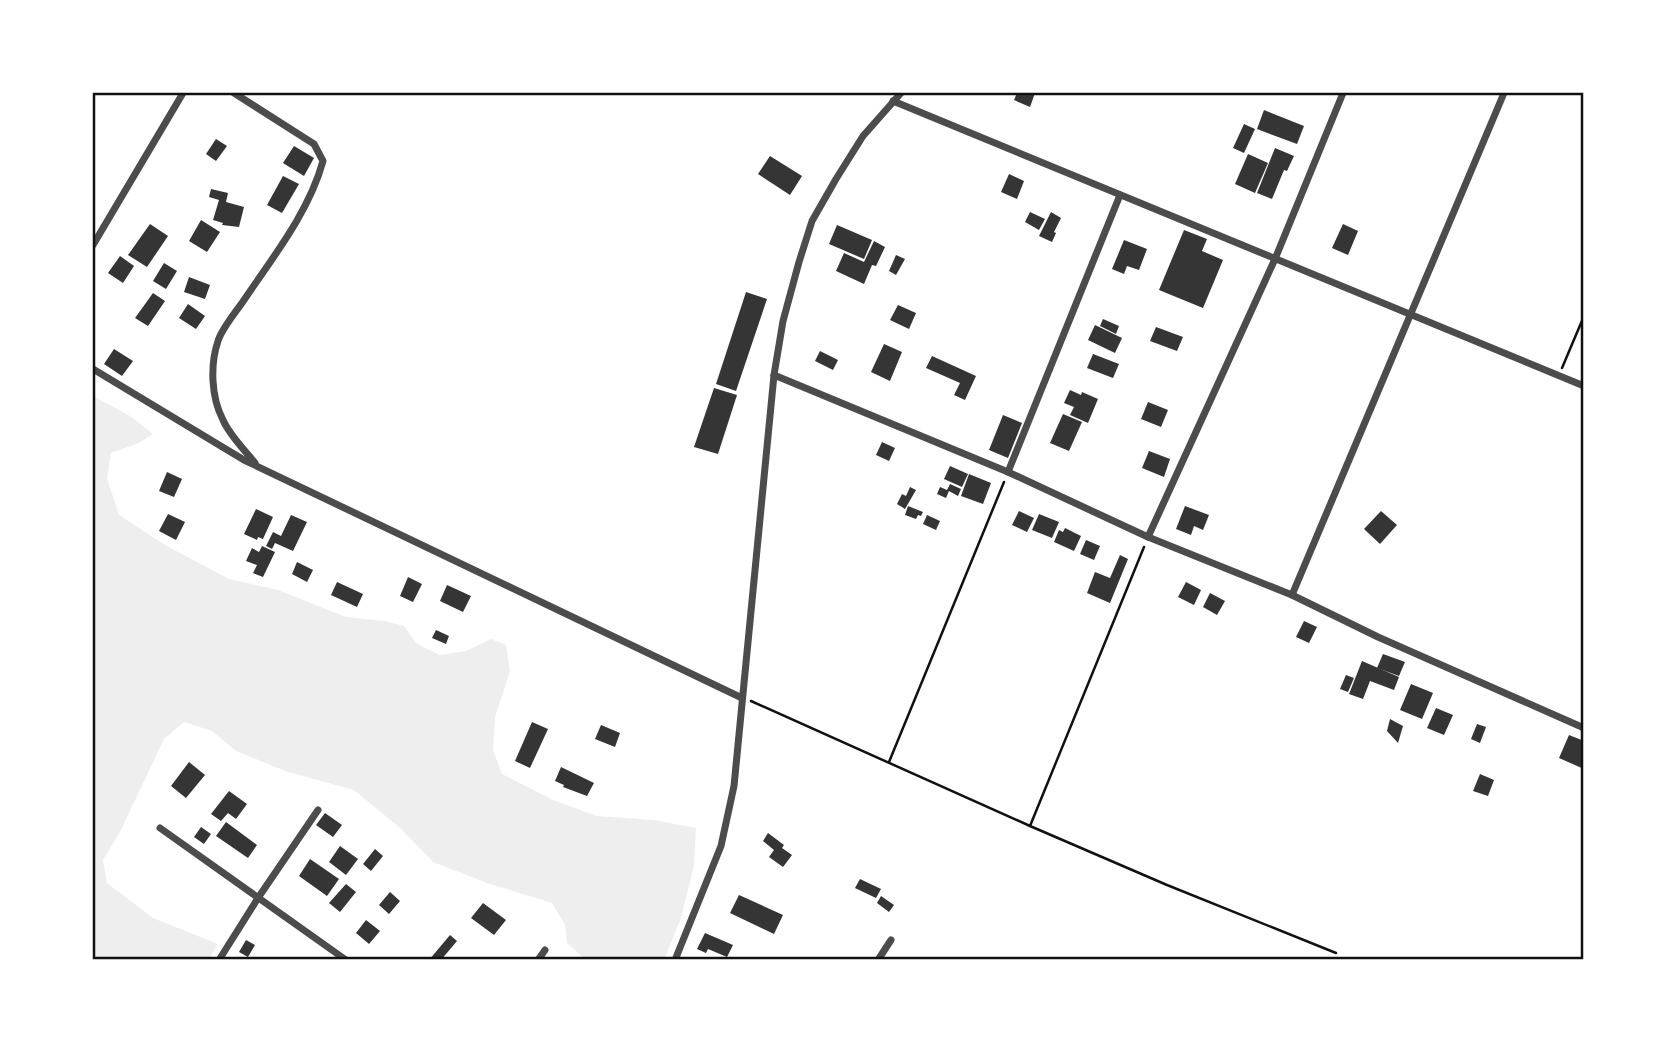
<svg xmlns="http://www.w3.org/2000/svg" width="1677" height="1053" viewBox="0 0 1677 1053" font-family="Manrope,sans-serif">
<rect width="100%" height="100%" fill="#fff"/>
<polygon fill="#eee" points="93,396 130,416 153,434 139,443 111,453 107,478 119,515 165,545 229,579 278,590 346,617 385,621 404,626 417,644 440,655 466,651 491,639 506,645 510,671 495,717 493,750 502,774 553,800 597,816 654,820 696,828 694,866 681,918 664,960 586,960 567,943 565,925 552,903 487,883 433,862 400,828 354,790 288,772 236,751 212,731 184,722 164,739 121,830 103,860 107,883 153,918 218,944 208,960 93,960"/>
<g fill="#353535">
<polygon points="1017,93 1035,93 1030,107 1014,100"/>
<polygon points="1264,110 1304,126 1297,144 1257,129"/>
<polygon points="1244,124 1255,129 1244,153 1233,148"/>
<polygon points="216,139 227,146 216,161 206,154"/>
<polygon points="294,146 314,158 304,176 283,163"/>
<polygon points="1275,148 1294,156 1287,171 1284,170 1272,199 1257,193"/>
<polygon points="1248,154 1268,163 1255,193 1235,184"/>
<polygon points="770,156 802,176 790,195 758,174"/>
<polygon points="1009,174 1024,181 1017,199 1001,192"/>
<polygon points="283,176 299,184 282,213 267,205"/>
<polygon points="211,189 228,193 226,202 244,207 239,227 222,225 223,223 213,220 219,200 209,197"/>
<polygon points="1030,212 1045,219 1039,230 1025,222"/>
<polygon points="1051,212 1061,218 1054,232 1056,233 1052,242 1039,236"/>
<polygon points="201,220 220,232 207,252 189,241"/>
<polygon points="150,224 168,236 147,267 128,255"/>
<polygon points="1343,224 1358,231 1348,255 1332,248"/>
<polygon points="837,225 872,240 864,259 829,244"/>
<polygon points="1184,230 1207,239 1202,251 1223,260 1203,308 1159,290"/>
<polygon points="1124,240 1147,249 1139,270 1127,266 1124,274 1112,269"/>
<polygon points="874,241 885,247 876,266 872,265 864,284 836,271 844,253 864,262"/>
<polygon points="896,255 905,259 896,275 889,271"/>
<polygon points="120,256 134,266 123,283 108,273"/>
<polygon points="164,263 177,271 166,289 153,281"/>
<polygon points="189,277 210,285 205,299 184,292"/>
<polygon points="746,292 767,299 736,391 716,384"/>
<polygon points="153,293 165,301 148,326 135,318"/>
<polygon points="188,304 205,316 196,329 179,318"/>
<polygon points="898,305 916,313 909,329 890,320"/>
<polygon points="1103,319 1119,326 1116,334 1100,326"/>
<polygon points="1095,325 1122,338 1115,353 1088,340"/>
<polygon points="1156,327 1183,337 1177,351 1150,341"/>
<polygon points="884,344 902,352 890,381 871,372"/>
<polygon points="114,349 133,361 122,376 104,364"/>
<polygon points="820,351 838,360 833,370 815,361"/>
<polygon points="1093,354 1119,364 1113,378 1087,368"/>
<polygon points="932,356 976,376 965,400 954,395 960,383 926,368"/>
<polygon points="714,388 737,395 718,454 694,447"/>
<polygon points="1070,390 1081,395 1082,392 1098,399 1088,423 1070,415 1074,407 1064,403"/>
<polygon points="1148,402 1168,410 1161,427 1141,419"/>
<polygon points="1063,414 1082,422 1069,451 1050,443"/>
<polygon points="1003,415 1022,423 1008,458 989,450"/>
<polygon points="882,442 895,448 889,461 876,455"/>
<polygon points="1149,451 1170,459 1164,477 1142,468"/>
<polygon points="950,466 968,474 962,487 944,479"/>
<polygon points="167,472 182,479 174,497 159,491"/>
<polygon points="969,474 991,483 983,504 961,496"/>
<polygon points="950,484 961,489 958,496 949,491 946,498 937,494 940,487 947,490"/>
<polygon points="910,487 916,490 905,509 897,504 902,494 906,496"/>
<polygon points="908,506 923,512 921,516 918,515 916,519 905,515"/>
<polygon points="1185,506 1209,515 1203,530 1194,526 1191,535 1176,529"/>
<polygon points="256,509 273,517 263,539 258,537 257,540 244,534"/>
<polygon points="1019,511 1034,518 1027,532 1012,525"/>
<polygon points="1381,511 1397,525 1380,544 1364,529"/>
<polygon points="168,514 185,522 176,540 159,531"/>
<polygon points="1039,514 1059,522 1052,538 1032,530"/>
<polygon points="291,515 307,522 293,551 275,543 272,549 266,546 273,532 281,536"/>
<polygon points="927,515 940,521 936,530 923,524"/>
<polygon points="1065,528 1081,536 1074,551 1054,542 1059,530 1063,532"/>
<polygon points="1086,540 1100,546 1094,560 1080,554"/>
<polygon points="262,546 275,552 263,577 253,573 257,565 246,561 252,548 259,552"/>
<polygon points="1120,555 1128,559 1110,603 1087,593 1095,572 1110,578"/>
<polygon points="297,562 313,570 307,582 292,574"/>
<polygon points="408,577 422,584 413,602 400,596"/>
<polygon points="337,582 363,594 357,607 331,595"/>
<polygon points="1186,582 1201,590 1194,605 1178,597"/>
<polygon points="447,585 471,596 463,612 440,601"/>
<polygon points="1210,593 1225,601 1217,615 1203,607"/>
<polygon points="1304,621 1317,627 1309,643 1296,637"/>
<polygon points="436,630 449,636 446,644 432,638"/>
<polygon points="1383,654 1405,662 1399,676 1377,668"/>
<polygon points="1362,661 1399,677 1394,690 1370,681 1363,699 1349,694"/>
<polygon points="1346,675 1354,678 1348,692 1340,689"/>
<polygon points="1411,684 1433,693 1422,719 1400,710"/>
<polygon points="1436,708 1453,715 1444,735 1427,728"/>
<polygon points="1390,719 1403,726 1398,743 1387,731"/>
<polygon points="532,722 548,729 530,768 515,761"/>
<polygon points="1477,724 1486,727 1480,743 1471,739"/>
<polygon points="601,725 620,733 615,747 595,739"/>
<polygon points="1569,735 1584,741 1584,769 1559,758"/>
<polygon points="189,762 205,775 186,798 171,786"/>
<polygon points="561,767 594,783 587,796 563,787 564,785 555,781"/>
<polygon points="1480,774 1494,780 1488,796 1473,791"/>
<polygon points="229,791 247,804 236,819 228,813 221,821 211,814"/>
<polygon points="325,813 342,825 333,837 316,825"/>
<polygon points="226,822 257,845 248,858 216,836"/>
<polygon points="201,827 211,834 204,844 194,837"/>
<polygon points="768,833 784,845 782,848 792,855 783,867 769,857 774,850 763,841"/>
<polygon points="340,846 358,859 346,875 329,862"/>
<polygon points="375,849 383,856 371,871 363,864"/>
<polygon points="310,859 339,879 327,896 299,876"/>
<polygon points="860,879 881,889 876,898 855,888"/>
<polygon points="346,884 356,892 340,912 329,903"/>
<polygon points="390,892 400,901 389,914 379,905"/>
<polygon points="739,895 783,915 774,934 730,913"/>
<polygon points="881,896 894,905 889,912 877,903"/>
<polygon points="483,903 506,920 494,935 471,918"/>
<polygon points="366,920 380,931 369,944 356,933"/>
<polygon points="705,933 733,945 727,957 708,949 706,953 697,949"/>
<polygon points="450,935 457,941 441,960 429,960"/>
<polygon points="246,940 255,945 248,957 239,952"/>
</g>
<g fill="none" stroke-linecap="round" stroke-linejoin="round">
<g stroke="#111" stroke-width="2.5">
<polyline points="1562,368 1584,316"/>
<polyline points="751,701 1030,826 1167,885 1336,953"/>
<polyline points="889,762 1004,482"/>
<polyline points="1030,826 1144,547"/>
</g>
<g stroke="#4c4c4c" stroke-width="7">
<path d="M234 93 314 144 323 161C309 212 273 257 244 300 236 312 222 328 218 341 210 365 211 397 223 420 230 436 244 449 255 463"/>
<polyline points="893,101 1584,386"/>
<polyline points="93,245 183,93"/>
<polyline points="93,369 244,460 742,698"/>
<polyline points="774,375 1008,472 1148,537 1292,595 1378,637 1584,728"/>
<polyline points="1008,472 1120,195"/>
<polyline points="1148,537 1275,259 1343,93"/>
<polyline points="1292,595 1504,93"/>
<polyline points="160,828 346,960"/>
<polyline points="219,960 258,898 318,810"/>
<polyline points="538,960 545,950"/>
<polyline points="675,960 721,846 734,786 774,375 783,321 799,262 812,221 836,179 863,136 901,93"/>
<polyline points="878,960 891,940"/>
</g>
</g>
<rect width="1677" height="1053" fill="none" stroke="#ffffff" stroke-width="189"/>
<rect x="94" y="94" width="1488" height="864" fill="none" stroke="#111" stroke-width="2.5"/>
</svg>
